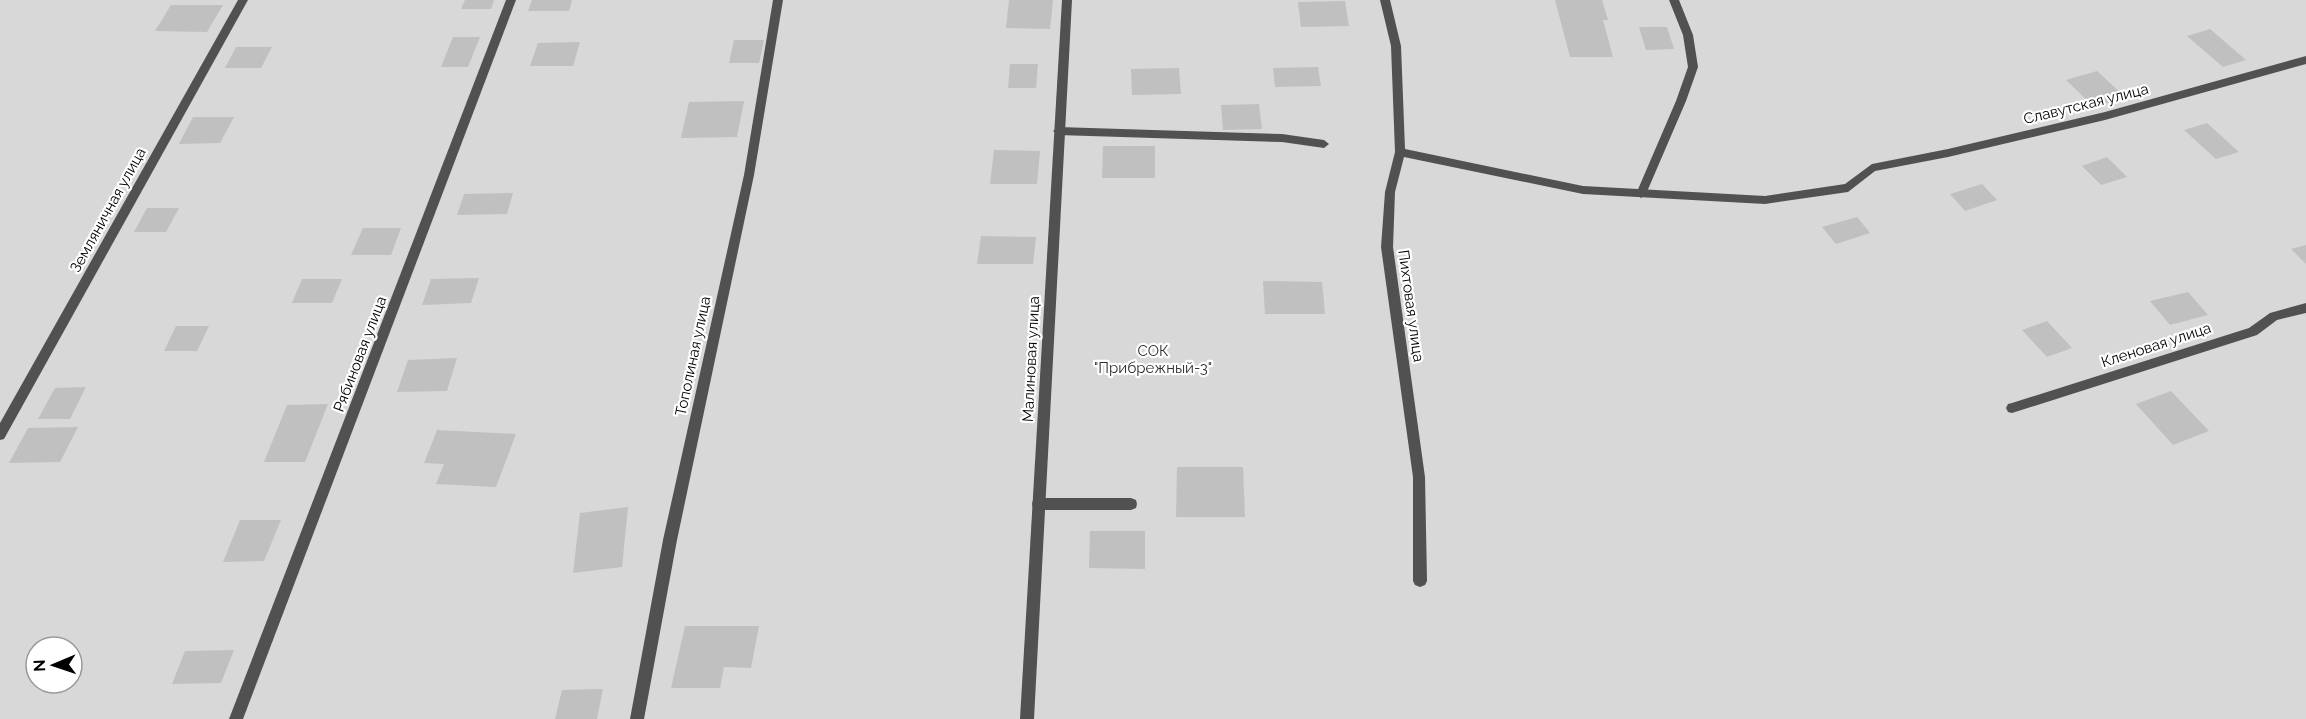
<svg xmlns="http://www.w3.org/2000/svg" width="2306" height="719" viewBox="0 0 2306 719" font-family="Raleway,sans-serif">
<rect width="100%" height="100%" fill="#fff"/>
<path fill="#d8d8d8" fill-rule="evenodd" d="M0 0H2306V719H0ZM36 647H72V683H36Z"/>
<g fill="#c0c0c0">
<polygon points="465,0 494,0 491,9 461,9"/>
<polygon points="532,0 572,0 569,11 528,11"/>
<polygon points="1009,0 1053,0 1050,29 1006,28"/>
<polygon points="1555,0 1602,0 1608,20 1603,20 1613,57 1570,57"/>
<polygon points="1345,1 1349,26 1301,27 1298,2"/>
<polygon points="171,5 223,5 207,32 155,31"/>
<polygon points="1639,27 1667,27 1674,49 1646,50"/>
<polygon points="2210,29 2246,60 2223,67 2187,36"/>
<polygon points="453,37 480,37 468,67 441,67"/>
<polygon points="734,40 764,40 759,63 729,63"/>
<polygon points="580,42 573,66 530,66 538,43"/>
<polygon points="236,47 272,47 261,68 225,68"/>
<polygon points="1010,64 1038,64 1036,88 1008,88"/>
<polygon points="1318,67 1321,86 1275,87 1273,68"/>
<polygon points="1179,68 1181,94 1132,95 1131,69"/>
<polygon points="2097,71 2125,97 2094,107 2066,80"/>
<polygon points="744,101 737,137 681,138 689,102"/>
<polygon points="1259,104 1262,129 1223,130 1221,105"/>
<polygon points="193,117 234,117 220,143 179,144"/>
<polygon points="2207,123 2239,152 2216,159 2184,130"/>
<polygon points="1103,146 1155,146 1155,178 1102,178"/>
<polygon points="994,150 1040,151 1037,184 990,184"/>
<polygon points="2107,157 2127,177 2101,185 2082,166"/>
<polygon points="1982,184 1997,200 1965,211 1950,194"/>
<polygon points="513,193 507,214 457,215 464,194"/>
<polygon points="147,208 179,208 166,232 134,232"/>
<polygon points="1857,217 1870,233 1836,244 1822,227"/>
<polygon points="363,228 401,228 391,255 351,255"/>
<polygon points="981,236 1036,237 1033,264 977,264"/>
<polygon points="2306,245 2306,264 2291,249"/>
<polygon points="479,278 471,303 422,305 431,279"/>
<polygon points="302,279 342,279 332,303 292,303"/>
<polygon points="1263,281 1322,282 1325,314 1265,314"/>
<polygon points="2188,292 2208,315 2170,325 2150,301"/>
<polygon points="2047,321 2072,348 2047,357 2022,330"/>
<polygon points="176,326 209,326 197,351 164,351"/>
<polygon points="457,358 447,391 397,392 408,360"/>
<polygon points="86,387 70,419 38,419 55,388"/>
<polygon points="2171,391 2209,431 2173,445 2136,404"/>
<polygon points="328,404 305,462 264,462 287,405"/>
<polygon points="78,427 60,462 9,463 28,428"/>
<polygon points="437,430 516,434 496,487 436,484 444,464 424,463"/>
<polygon points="1177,467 1243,467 1245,517 1176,517"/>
<polygon points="628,507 622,567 573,573 580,513"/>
<polygon points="240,520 281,520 264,561 223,562"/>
<polygon points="1090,531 1145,531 1145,569 1089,568"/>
<polygon points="685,626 759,626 751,668 724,667 720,688 671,688"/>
<polygon points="234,650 221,683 172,684 185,651"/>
<polygon points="603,689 597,719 555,719 562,690"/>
</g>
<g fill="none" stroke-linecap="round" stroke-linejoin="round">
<g fill="#515151" fill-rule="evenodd">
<polygon points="1669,0 1679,0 1693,35 1698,67 1686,101 1646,194 1641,198 1636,194 1676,101 1688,67 1683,35"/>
<polygon points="1058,127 1282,134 1324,140 1329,144 1324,148 1282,142 1058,135 1053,131"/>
<polygon points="1038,498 1131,498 1136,500 1137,504 1136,508 1131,510 1038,510 1033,508 1032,504 1033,500"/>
</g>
<g fill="#515151" fill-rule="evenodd">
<polygon points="238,0 248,0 4,439 0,440 0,423"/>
<polygon points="506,0 516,0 243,719 229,719"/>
<polygon points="773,0 783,0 754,175 677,540 644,719 630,719 663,540 744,175"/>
<polygon points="1062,0 1072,0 1034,719 1020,719"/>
<polygon points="1380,0 1390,0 1401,46 1405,149 1583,186 1765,196 1845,184 1872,164 1948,149 2105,112 2306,56 2306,64 2105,120 1948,157 1875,171 1848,192 1765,204 1583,194 1404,157 1395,192 1393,247 1425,477 1427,581 1425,585 1420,587 1415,585 1413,581 1413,477 1381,247 1385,192 1395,152 1391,46"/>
<polygon points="2306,303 2306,313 2277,320 2257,335 2012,413 2008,412 2006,408 2008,404 2012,403 2249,328 2270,313"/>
</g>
</g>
<g text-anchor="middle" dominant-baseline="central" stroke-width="4.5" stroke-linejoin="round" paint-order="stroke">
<g font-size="15" fill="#000" stroke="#fff">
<text transform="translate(2086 104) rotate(-14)">Славутская улица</text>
<text transform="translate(108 210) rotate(-61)">Земляничная улица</text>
<text transform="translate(1411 306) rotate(82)">Пихтовая улица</text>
<text transform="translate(2156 345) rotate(-18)">Кленовая улица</text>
<text transform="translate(360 354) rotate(-69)">Рябиновая улица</text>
<text transform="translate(693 356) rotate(-78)">Тополиная улица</text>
<text transform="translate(1031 359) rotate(-87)">Малиновая улица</text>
</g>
<g font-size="15" fill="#2f2f2f" stroke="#fff">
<text x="1153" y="351">СОК<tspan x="1153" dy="17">"Прибрежный-3"</tspan></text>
</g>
</g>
<g transform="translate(54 665) rotate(268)"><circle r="28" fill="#ffffff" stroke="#999999" stroke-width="1.5"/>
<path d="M0-4.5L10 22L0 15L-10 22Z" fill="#000000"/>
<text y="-9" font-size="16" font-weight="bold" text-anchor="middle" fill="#000000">N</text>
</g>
</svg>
